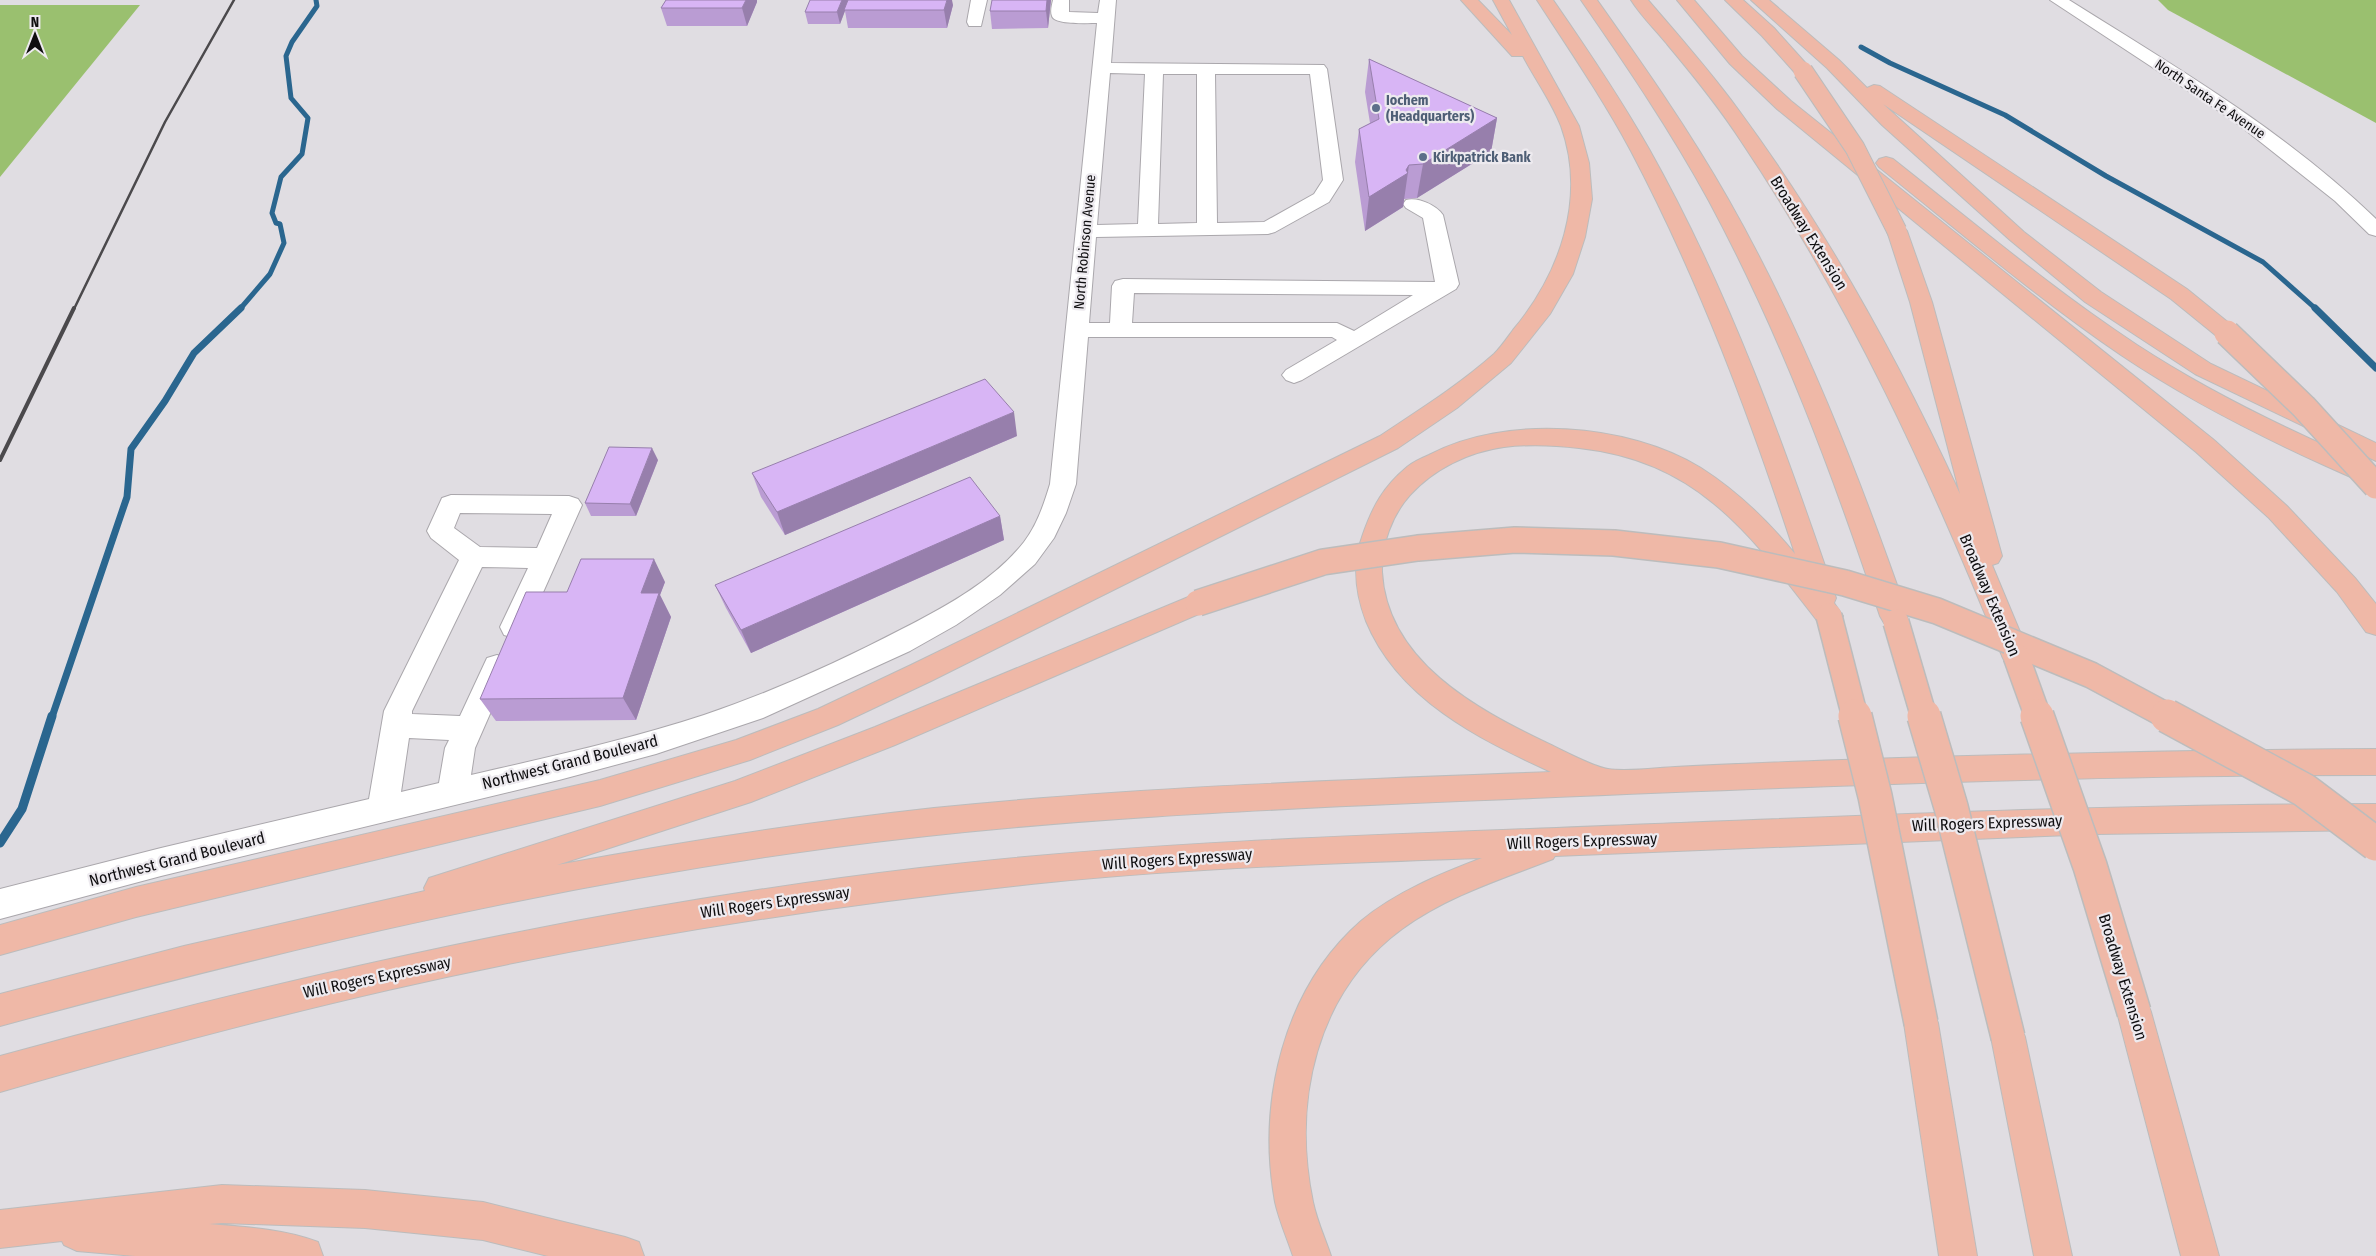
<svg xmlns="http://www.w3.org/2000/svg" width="2376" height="1256" viewBox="0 0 2376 1256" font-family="'Fira Sans Condensed',sans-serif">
<rect width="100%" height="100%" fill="#e0dde2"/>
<g fill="#9ac06f">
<polygon points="2158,0 2376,0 2376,123 2168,10"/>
<polygon points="0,5 140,5 0,177"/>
</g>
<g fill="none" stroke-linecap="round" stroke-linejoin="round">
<g stroke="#2a668f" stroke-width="5">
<polyline points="1861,47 1890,63 2005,115 2106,176 2263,262 2316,309"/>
<polyline points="240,309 270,274 284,243 280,224 276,223 272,213 281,177 302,154 308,118 291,98 286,56 292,42 317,6 316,0"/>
</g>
<g stroke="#2a668f" stroke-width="7">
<polyline points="2315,308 2376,368"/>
<polyline points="52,717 127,497 131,449 165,401 194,353 241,308"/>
</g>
<polyline stroke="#2a668f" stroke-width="9" points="0,843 22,809 52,716"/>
<defs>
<g id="minor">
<polygon points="971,0 987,0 981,26 969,26 967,22"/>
<path d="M1053 0H1069V12L1098 13 1100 0H1116L1111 63 1324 65 1327 69 1343 180 1329 202 1275 232 1268 234 1096 237 1089 323H1110L1112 286 1115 281 1123 279 1435 282 1423 218 1406 208 1403 204 1406 200C1418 197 1436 205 1443 215L1459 284 1456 289 1302 380 1294 383 1286 380 1282 375 1286 370 1337 340 1332 337H1088L1076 484 1066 513 1054 538 1035 564 1000 595 956 625 910 651 763 718 656 754 559 780 161 876 0 919V889L161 848 369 799 384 711 459 560 431 538 427 531 442 498 451 495 569 496 578 499 582 505 524 635 514 638 504 635 500 627 528 568 482 567 412 711V714L460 716 487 658 497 655 507 658 511 666 475 748 471 775C549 757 628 740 704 715 772 692 839 662 902 629 945 607 993 581 1024 542 1037 525 1044 504 1050 484L1097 23C1089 23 1054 25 1052 16 1050 12 1052 4 1053 0ZM1110 73 1145 74 1138 224 1097 225ZM1163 74H1197V223L1158 224ZM1215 74H1310L1323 180 1314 194 1264 222 1217 223ZM1134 293 1413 295 1354 331 1337 323H1132ZM460 513 552 514 537 548 480 547 454 528ZM409 738 449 740 445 748 439 783 401 792Z"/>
<path d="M2050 0H2069C2176 67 2285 131 2376 219V236L2369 234 2335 201 2234 121Z"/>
</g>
<g id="highway">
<path d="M1461 0H1478L1512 35 1493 0H1509L1579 126 1589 163 1592 199 1585 237 1573 274 1550 314 1511 363 1457 408 1398 448 931 681 838 725 750 760 600 806 136 917 0 955V925L136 887 600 780 736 740 818 709 911 665 1380 436C1419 410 1459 385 1494 354 1501 347 1507 338 1513 330 1560 274 1587 198 1561 126 1552 102 1535 79 1523 56H1512Z"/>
<path d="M1537 0H1553C1587 49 1620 98 1649 149 1729 291 1784 445 1836 598L1834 603 1843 616 1839 623 1829 627 1819 623C1751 535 1699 461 1579 448 1554 445 1529 444 1504 447 1468 452 1434 469 1410 495 1392 515 1381 545 1382 572 1387 661 1476 709 1547 743 1562 750 1593 767 1608 769 1628 772 1655 768 1675 767 1730 764 1786 762 1842 760 2020 754 2198 750 2376 749V775C2095 775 1814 786 1533 798 1300 808 1067 816 836 847 553 885 275 951 0 1026V994L184 946 425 891 424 888 429 878 735 781 875 727 1198 593 1208 596 1212 603 1208 610 895 745 751 802 557 865C682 842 807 822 934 808 1139 787 1345 780 1551 772 1479 739 1398 699 1366 621 1355 592 1352 563 1363 534 1373 506 1383 487 1407 467 1413 462 1422 458 1429 455 1505 414 1628 423 1701 468 1737 491 1768 521 1795 554 1750 416 1699 280 1631 151 1603 99 1569 49 1537 0Z"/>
<path d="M1581 0H1597C1643 65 1689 130 1728 199 1803 331 1858 473 1908 616L1904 623 1894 627 1884 623 1880 616C1833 474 1780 333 1709 201 1671 131 1626 65 1581 0Z"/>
<path d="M1631 0H1648C1678 35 1709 70 1737 108 1825 227 1898 359 1960 494L1910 302 1887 231 1890 227 1897 225 1904 227 1907 231 1932 302 2002 556 1998 563 1992 565 2030 656 2026 664 2016 667 2006 664 2002 656C1930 476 1849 302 1741 141 1719 107 1693 75 1667 44 1655 29 1641 16 1631 0Z"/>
<polygon points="1677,0 1694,0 1742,56 1791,101 2214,440 2287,506 2355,578 2376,604 2376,635 2366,632 2337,592 2269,518 2196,452 1777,109 1730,64"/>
<polygon points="1725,0 1743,0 1774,28 1809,67 1812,71 1809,75 1797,75 1762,36"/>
<polygon points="1751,0 1769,0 1839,60 1867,88 1874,85 1880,86 2187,289 2235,328 2238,333 2235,338 2227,340 2219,338 2171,299 1883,104 2024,232 2101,292 2211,364 2376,443 2376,461 2195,374 2085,302 2010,240 1882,125 1827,68"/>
<path d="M1886 157 1893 159C1973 222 2052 289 2137 345 2212 394 2294 433 2376 468V483L2371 485 2362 482C2279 446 2197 406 2121 355 2037 298 1959 231 1879 167L1876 163 1879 159Z"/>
<path d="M2376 804V830L2096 834 1555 856 1553 859C1502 879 1447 896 1402 929 1316 992 1292 1101 1313 1202 1317 1221 1325 1238 1331 1256H1293C1287 1238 1279 1220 1275 1202 1257 1103 1283 989 1361 921 1396 892 1440 874 1482 858 1338 863 1194 868 1051 882 828 905 606 940 388 990 257 1020 128 1055 0 1092V1056C302 973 608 905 920 868 1156 840 1392 835 1629 825 1878 815 2127 804 2376 804Z"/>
<polygon points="2134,996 2146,1000 2151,1012 2219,1256 2181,1256 2117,1012 2122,1000"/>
<polygon points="1921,1006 1933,1011 1938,1023 1977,1256 1939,1256 1904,1023 1909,1011"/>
<polygon points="2008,1020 2020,1025 2025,1037 2072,1256 2034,1256 1991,1037 1996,1025"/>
<path d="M222 1185 365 1190 483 1202 625 1237 639 1242 644 1256H548L483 1240 365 1228 222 1223 209 1224C245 1227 284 1229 318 1242L323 1256H135L77 1251 64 1245 62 1241 0 1248V1210Z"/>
</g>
</defs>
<use href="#minor" stroke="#aaa7ac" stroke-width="2"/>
<use href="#highway" stroke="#bcbcbc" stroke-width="2"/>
<use href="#minor" fill="#fff" fill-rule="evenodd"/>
<use href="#highway" fill="#efb8a7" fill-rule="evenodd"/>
<polyline stroke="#4b494c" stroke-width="2.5" points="74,309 165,122 234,0"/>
<polyline stroke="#4b494c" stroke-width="4" points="0,460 74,308"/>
<defs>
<polyline id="highway-bridge-far2" points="1803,71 1855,148 1897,231"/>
<g id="highway-bridge-far1">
<polyline points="2227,333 2304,407 2376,486"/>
<polyline points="1198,603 1323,562 1418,548 1515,540 1614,543 1719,555 1845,583 1937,611 2091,675 2169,717"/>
<polyline points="1829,616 1855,717"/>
<polyline points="1896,622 1924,717"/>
<polyline points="2016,656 2038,717"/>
</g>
<g id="highway-bridge">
<polyline points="1855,716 1875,796 1921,1023"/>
<polyline points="1924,716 1951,807 2008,1037"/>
<polyline points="2037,716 2090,866 2134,1012"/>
<polyline points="2167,716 2304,790 2376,844"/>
</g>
</defs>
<use href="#highway-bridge-far2" stroke="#bcbcbc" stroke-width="21" stroke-linecap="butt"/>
<use href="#highway-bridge-far1" stroke="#bcbcbc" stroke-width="28" stroke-linecap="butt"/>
<use href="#highway-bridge" stroke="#bcbcbc" stroke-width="36" stroke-linecap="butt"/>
<use href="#highway-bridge-far2" stroke="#efb8a7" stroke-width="19"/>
<use href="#highway-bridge-far1" stroke="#efb8a7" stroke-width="25"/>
<use href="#highway-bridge" stroke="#efb8a7" stroke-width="33"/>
</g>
<g fill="#ba9cd3">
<polygon points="666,0 757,0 757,2 747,26 667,26 661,8"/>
<polygon points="1051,0 1048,28 992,29 990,11"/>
<polygon points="953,5 947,28 848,28 845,11 840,24 808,24 805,12"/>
<polygon points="1369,59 1497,118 1491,152 1417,198 1404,199 1403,207 1365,231 1355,162 1359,129 1370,123 1365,92"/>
<polygon points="1017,436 785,535 761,497 752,473"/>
<polygon points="658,460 636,516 591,516 585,503"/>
<polygon points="1000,516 1004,540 751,653 726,608 715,585"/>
<polygon points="665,582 660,595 671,617 636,720 496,721 480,699 567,592"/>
</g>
<g fill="#977fac">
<polygon points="746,0 757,0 757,2 747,26 742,8"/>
<polygon points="842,0 849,0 840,24 837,12"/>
<polygon points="947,0 952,0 953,5 947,28 944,10"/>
<polygon points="1047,0 1051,0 1048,28 1046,11"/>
<polygon points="1497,118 1491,152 1417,198 1423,164"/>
<polygon points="1409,165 1403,207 1365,231 1369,197 1406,170"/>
<polygon points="1014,412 1017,436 785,535 777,512"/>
<polygon points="652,448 658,460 636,516 630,504"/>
<polygon points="1000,516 1004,540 751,653 741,630"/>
<polygon points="654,559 665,582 660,595 671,617 636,720 623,698 641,593"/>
</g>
<g fill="#d8b5f5" stroke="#977fac">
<polygon points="666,0 746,0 742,8 661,8"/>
<polygon points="810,0 842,0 837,12 805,12"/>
<polygon points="848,0 947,0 944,10 844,10"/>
<polygon points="992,0 1047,0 1046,11 990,11"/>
<polygon points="1369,59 1497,118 1423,164 1409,165 1406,170 1408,173 1369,197 1359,129 1379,119"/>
<polygon points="985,379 1014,412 777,512 752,473"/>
<polygon points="609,447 652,448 630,504 585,503"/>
<polygon points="970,477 1000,516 741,630 715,585"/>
<polygon points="581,559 654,559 641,593 659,593 623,698 480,699 526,592 567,592"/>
</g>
<g fill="#5c6f8a" stroke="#edeaef" stroke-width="2">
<circle cx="1376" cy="108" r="5"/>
<circle cx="1423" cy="157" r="5"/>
</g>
<g text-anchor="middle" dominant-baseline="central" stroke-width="4.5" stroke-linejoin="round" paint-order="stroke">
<g font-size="14" fill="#0f0e10" stroke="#edeaef">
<text transform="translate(2210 99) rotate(34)">North Santa Fe Avenue</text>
<text transform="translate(1085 242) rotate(-85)">North Robinson Avenue</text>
</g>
<g font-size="14" font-weight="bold" fill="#4e5e75" stroke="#edeaef" text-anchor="start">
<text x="1386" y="100">Iochem<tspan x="1386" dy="16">(Headquarters)</tspan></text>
<text x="1433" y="157">Kirkpatrick Bank</text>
</g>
<g font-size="16" fill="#0f0e10" stroke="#edeaef">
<text transform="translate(1809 233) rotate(58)">Broadway Extension</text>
<text transform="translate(1990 595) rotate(67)">Broadway Extension</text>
<text transform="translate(570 762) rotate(-14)">Northwest Grand Boulevard</text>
<text transform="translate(1987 823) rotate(-2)">Will Rogers Expressway</text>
<text transform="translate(1582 841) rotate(-2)">Will Rogers Expressway</text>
<text transform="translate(177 859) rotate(-14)">Northwest Grand Boulevard</text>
<text transform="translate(1177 859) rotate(-4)">Will Rogers Expressway</text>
<text transform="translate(775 902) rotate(-8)">Will Rogers Expressway</text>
<text transform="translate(377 977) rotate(-12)">Will Rogers Expressway</text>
<text transform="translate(2123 977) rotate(73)">Broadway Extension</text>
</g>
</g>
<g transform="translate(35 35)" stroke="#edeaef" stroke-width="4" paint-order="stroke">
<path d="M0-4L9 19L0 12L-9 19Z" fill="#0f0e10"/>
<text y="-8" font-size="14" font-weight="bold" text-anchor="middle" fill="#0f0e10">N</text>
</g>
</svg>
